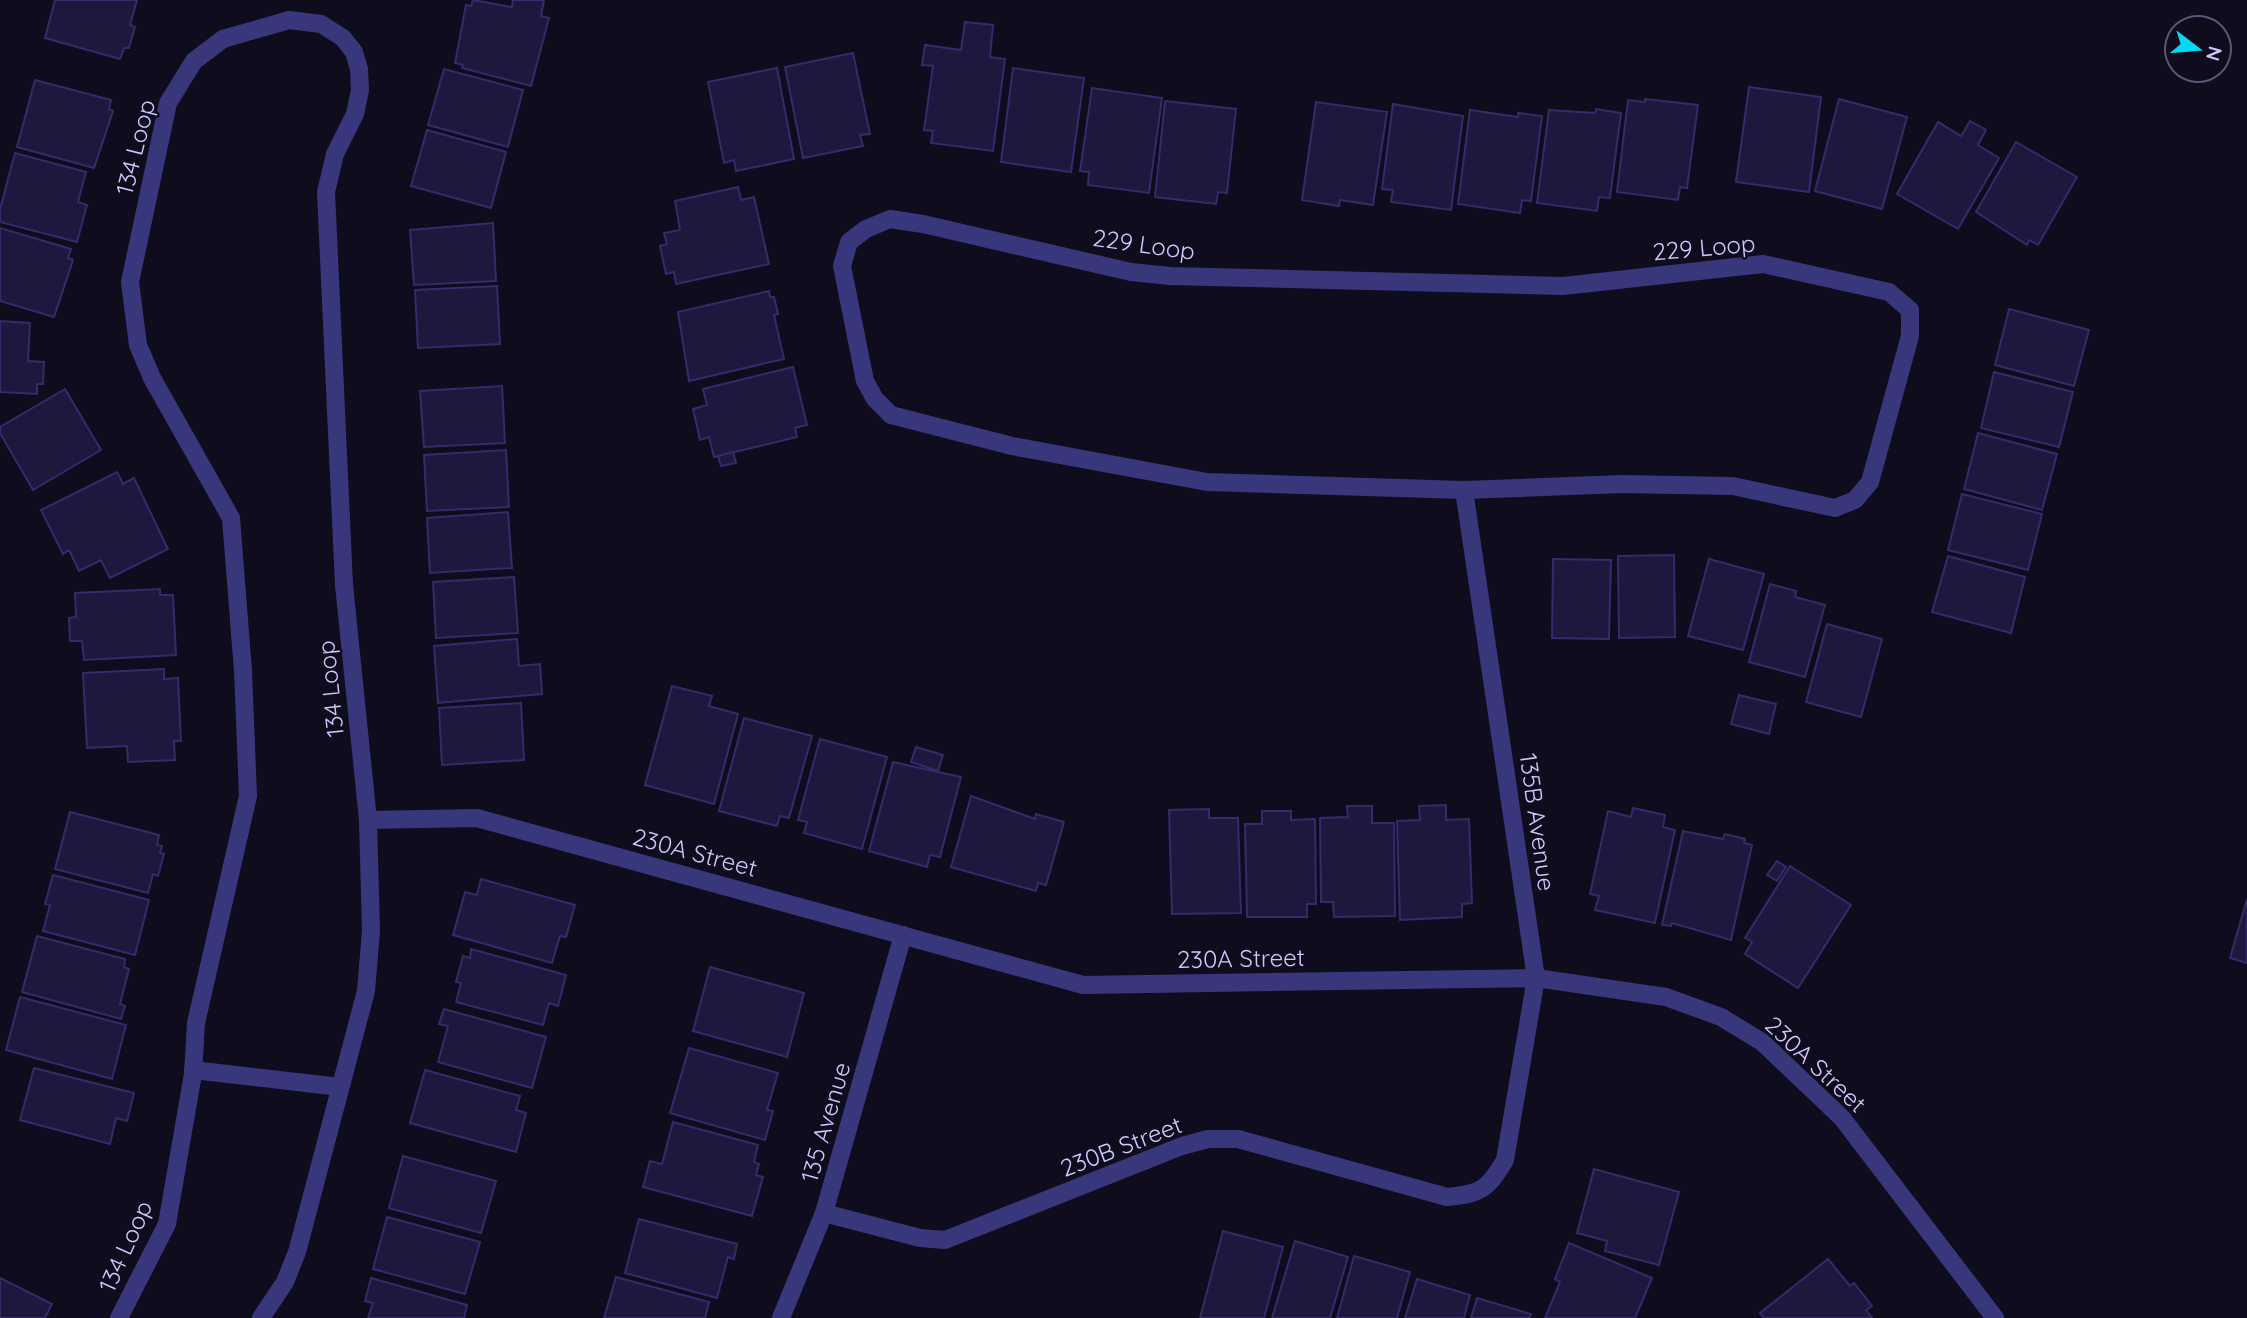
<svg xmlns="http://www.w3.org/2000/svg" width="2247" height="1318" viewBox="0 0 2247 1318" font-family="Quicksand,sans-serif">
<rect width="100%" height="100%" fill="#0f0c1d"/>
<g fill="#1f183e" stroke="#362a6a" stroke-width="2">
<polygon points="55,0 137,0 130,25 135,27 129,48 124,48 120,59 45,38"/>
<polygon points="473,0 512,7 513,0 544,0 541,16 549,18 531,86 462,68 463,65 455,63 466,5 471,6"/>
<polygon points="965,22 993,25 990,57 1005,59 993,151 931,143 933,131 924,130 933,66 922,65 925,45 961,50"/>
<polygon points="853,53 870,134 860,135 863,146 803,158 785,67"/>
<polygon points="777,68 794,159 736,171 734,160 724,163 708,82"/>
<polygon points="1013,68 1084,78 1071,172 1001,162"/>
<polygon points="444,69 523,90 508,147 428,125"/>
<polygon points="35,80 111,100 109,109 113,111 94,168 17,147"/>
<polygon points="1749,87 1821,97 1809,192 1736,182"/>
<polygon points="1092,88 1162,98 1149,193 1088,185 1089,172 1080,171"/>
<polygon points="1645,99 1698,105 1687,188 1680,187 1678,200 1617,192 1628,100 1645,102"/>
<polygon points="1839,99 1907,117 1882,209 1815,191"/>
<polygon points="1165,101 1236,109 1227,193 1218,192 1216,204 1155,197"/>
<polygon points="1316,102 1387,112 1373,205 1340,200 1339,206 1302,200"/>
<polygon points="1393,104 1463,116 1451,210 1391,202 1393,190 1382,189"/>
<polygon points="1596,109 1621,113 1610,198 1599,197 1597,211 1537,203 1549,110 1595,113"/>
<polygon points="1470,110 1518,117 1518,113 1542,116 1531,201 1522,200 1520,213 1458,204"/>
<polygon points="1970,121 1986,130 1978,145 1999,158 1958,229 1897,194 1938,122 1961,136"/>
<polygon points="427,130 506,152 491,208 411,186"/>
<polygon points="2016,142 2077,177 2038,245 2029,240 2027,245 1976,212"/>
<polygon points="15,153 86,172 78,202 87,205 77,242 0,222 0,209"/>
<polygon points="738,187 741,200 754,197 769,264 676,284 674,272 666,274 660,246 667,244 664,233 680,230 675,201"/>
<polygon points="493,223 496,281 414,285 410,230"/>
<polygon points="0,228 71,249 68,258 73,260 54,317 0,301"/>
<polygon points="497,286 500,344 418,348 415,290"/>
<polygon points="769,291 770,297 774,297 778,314 774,315 784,359 689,381 678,312"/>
<polygon points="2009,309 2089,330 2074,386 1995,365"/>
<polygon points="0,321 30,323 28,361 44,362 43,384 37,384 37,394 0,392"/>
<polygon points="793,367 807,425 795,428 797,437 714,457 709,437 700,440 693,409 707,405 703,389"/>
<polygon points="1994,372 2073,392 2059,447 1981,428"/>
<polygon points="502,386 505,443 424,447 420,391"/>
<polygon points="65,389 101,450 33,490 0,433 0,427"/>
<polygon points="1978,433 2057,454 2042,510 1964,489"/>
<polygon points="506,450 509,507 427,511 424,455"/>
<polygon points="733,452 736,463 721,466 718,456"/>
<polygon points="117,472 123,484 134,478 168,549 110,578 101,560 79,571 69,550 63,554 41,510"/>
<polygon points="1962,494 2042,514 2028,570 1948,550"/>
<polygon points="508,512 512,568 430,573 427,518"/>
<polygon points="1674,555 1675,637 1619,638 1618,556"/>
<polygon points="1948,556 2025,577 2011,633 1932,612"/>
<polygon points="1553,559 1611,560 1609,639 1552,638"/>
<polygon points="1709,559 1764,574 1743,650 1688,636"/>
<polygon points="514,577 518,633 436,638 433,582"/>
<polygon points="1770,584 1796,591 1795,597 1825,605 1805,677 1749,662"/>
<polygon points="160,589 160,595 173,595 176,655 84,660 82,641 70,641 69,618 76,617 75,593"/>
<polygon points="1827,624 1882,639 1861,717 1806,702"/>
<polygon points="517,639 519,666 540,664 542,694 438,703 434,646"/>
<polygon points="164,669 164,679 178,678 181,741 174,741 175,760 128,762 127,746 87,748 83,673"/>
<polygon points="672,686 712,696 709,706 738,714 714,804 645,785"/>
<polygon points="1739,695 1776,704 1769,734 1731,724"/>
<polygon points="521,703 524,760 442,765 439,708"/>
<polygon points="744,718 812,736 789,818 780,816 777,826 719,811"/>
<polygon points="820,739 887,757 862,849 804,833 807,822 798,820"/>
<polygon points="916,747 943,755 938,771 911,762"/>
<polygon points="893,762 961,777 940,857 930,855 927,867 869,851"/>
<polygon points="971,796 1035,819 1036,814 1064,822 1046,885 1038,883 1036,891 951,867"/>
<polygon points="1446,805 1446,820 1469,819 1472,903 1462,904 1462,917 1400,920 1397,821 1420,820 1419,806"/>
<polygon points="1347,806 1372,806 1372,823 1394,823 1395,916 1334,917 1333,902 1321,902 1320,818 1348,817"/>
<polygon points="1633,808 1665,815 1663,827 1675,830 1655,923 1595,910 1599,896 1590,894 1608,811 1631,817"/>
<polygon points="1209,809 1209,818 1238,818 1241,913 1172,914 1169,810"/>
<polygon points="1262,811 1291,811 1291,820 1315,819 1316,904 1307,904 1307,917 1247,917 1245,824 1262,824"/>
<polygon points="70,812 159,835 157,845 162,846 160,853 164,854 158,876 153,874 148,893 55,869"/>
<polygon points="1683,831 1723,839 1725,834 1745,839 1744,843 1752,845 1731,940 1672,923 1671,926 1662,925"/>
<polygon points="1777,861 1786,867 1777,881 1767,875"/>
<polygon points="1790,866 1851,905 1798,988 1745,954 1752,942 1745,938"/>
<polygon points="53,875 149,900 135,955 43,931 50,905 45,904"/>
<polygon points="481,879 575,905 566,937 560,936 552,963 453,935 465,892 477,895"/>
<polygon points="2247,899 2247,963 2230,958"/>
<polygon points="37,936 125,959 124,967 129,969 120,1004 125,1006 121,1019 22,992"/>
<polygon points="471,949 566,975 558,1006 549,1003 543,1025 456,1002 461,983 456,982 463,956 470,958"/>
<polygon points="710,967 804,993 787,1057 693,1031"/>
<polygon points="20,997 126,1025 112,1079 6,1050"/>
<polygon points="444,1009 546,1037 532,1088 438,1062 448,1026 439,1024"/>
<polygon points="689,1048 778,1073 767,1110 773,1111 765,1140 670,1113"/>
<polygon points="34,1068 134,1093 127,1121 116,1118 110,1144 20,1120"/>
<polygon points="425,1070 520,1096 516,1110 526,1113 516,1152 410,1123"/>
<polygon points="673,1122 758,1145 754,1162 759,1164 756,1175 763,1177 752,1216 643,1187 650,1161 662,1164"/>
<polygon points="403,1156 496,1181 481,1233 389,1208"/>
<polygon points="1594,1169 1679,1192 1659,1265 1605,1251 1607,1241 1577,1233"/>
<polygon points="387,1217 480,1242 465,1294 373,1269"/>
<polygon points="639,1219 737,1244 734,1259 728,1257 717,1298 625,1273"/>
<polygon points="1223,1231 1283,1247 1264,1318 1200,1318"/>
<polygon points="1295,1241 1348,1257 1330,1318 1272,1318"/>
<polygon points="1569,1243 1652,1278 1635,1318 1545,1318 1560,1282 1555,1279"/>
<polygon points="1354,1256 1410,1272 1397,1318 1337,1318"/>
<polygon points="1828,1259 1850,1286 1854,1283 1872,1306 1866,1310 1872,1318 1764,1318 1760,1313"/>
<polygon points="616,1277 709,1302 705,1318 604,1318"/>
<polygon points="0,1278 52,1304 45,1318 0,1318"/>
<polygon points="371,1278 467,1305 464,1318 368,1318 373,1303 365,1301"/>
<polygon points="1417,1279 1470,1295 1464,1318 1405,1318"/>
<polygon points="1477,1298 1531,1314 1529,1318 1471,1318"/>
</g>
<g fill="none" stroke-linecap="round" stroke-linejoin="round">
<g stroke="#39377c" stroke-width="18">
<polygon points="890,219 923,224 1131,272 1170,276 1563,286 1763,264 1889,292 1910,310 1910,336 1870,482 1855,500 1835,508 1733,486 1622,484 1464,490 1207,482 1012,446 891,415 875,399 865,381 842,266 849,242 866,229"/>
<polyline points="368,820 477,818 1083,985 1536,978 1666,997 1721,1017 1762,1042 1842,1118 1995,1318"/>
<polyline points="193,1070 340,1087"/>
<path d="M824 1213 920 1238 945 1240 1182 1146 1208 1139H1238L1447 1197C1481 1194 1488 1189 1505 1160L1536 978 1464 490"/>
<polyline points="119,1318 167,1224 193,1074 196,1023 248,796 243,671 231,518 152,378 138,345 130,282 168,103 194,61 223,39 289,20 321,24 343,38 354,52 359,69 360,90 355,114 335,154 326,192 344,585 368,820 371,931 366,991 297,1252 285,1282 261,1318"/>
<polyline points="781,1318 824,1213 903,935"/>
</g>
</g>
<g text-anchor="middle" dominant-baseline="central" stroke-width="5" stroke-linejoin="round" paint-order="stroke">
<g font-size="24" fill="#cec8ff" stroke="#0f0c1d">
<text transform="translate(135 147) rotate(-76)">134 Loop</text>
<text transform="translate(1144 244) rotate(8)">229 Loop</text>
<text transform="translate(1704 247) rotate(-5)">229 Loop</text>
<text transform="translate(330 689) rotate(-96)">134 Loop</text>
<text transform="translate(1538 822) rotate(82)">135B Avenue</text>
<text transform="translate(695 852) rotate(15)">230A Street</text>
<text transform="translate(1241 958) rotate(-1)">230A Street</text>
<text transform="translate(1816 1064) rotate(43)">230A Street</text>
<text transform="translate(825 1122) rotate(-74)">135 Avenue</text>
<text transform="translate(1121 1146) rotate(-21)">230B Street</text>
<text transform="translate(125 1246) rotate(-66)">134 Loop</text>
</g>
</g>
<g transform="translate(2198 49) rotate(106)"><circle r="33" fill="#0f0c1d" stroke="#5b5777" stroke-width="2"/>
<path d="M0-5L12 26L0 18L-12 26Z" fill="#02daf1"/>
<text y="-10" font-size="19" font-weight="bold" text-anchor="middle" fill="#cec8ff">N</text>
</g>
</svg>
